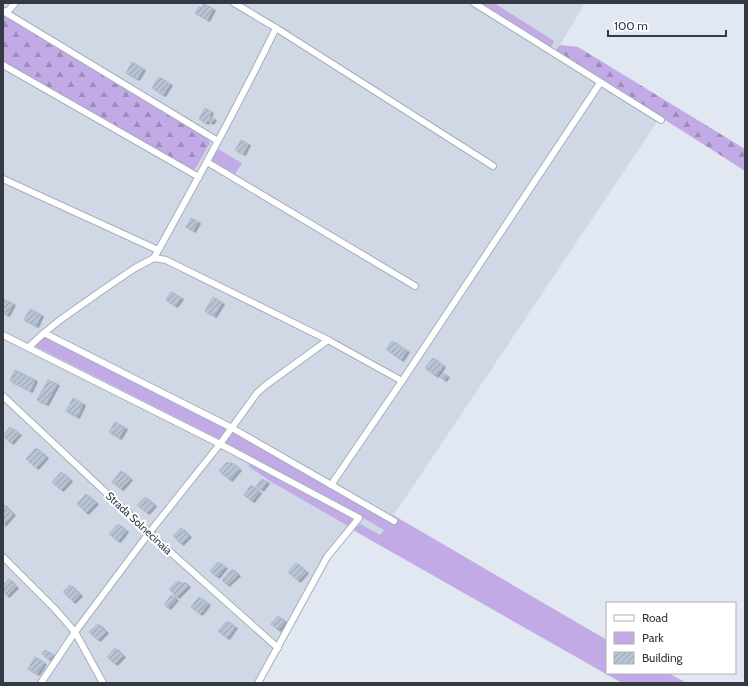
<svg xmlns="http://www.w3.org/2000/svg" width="748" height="686" viewBox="0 0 748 686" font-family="Cabin,sans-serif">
<defs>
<pattern id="forest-firs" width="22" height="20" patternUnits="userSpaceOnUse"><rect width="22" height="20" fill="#c2aae6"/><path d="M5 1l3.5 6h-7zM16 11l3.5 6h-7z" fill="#9e8bbc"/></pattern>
<pattern id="building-hatch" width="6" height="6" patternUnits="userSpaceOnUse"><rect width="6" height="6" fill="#b8c4d3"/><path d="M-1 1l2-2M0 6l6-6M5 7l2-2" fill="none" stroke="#96a0ad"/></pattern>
<filter id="shadow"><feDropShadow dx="2.5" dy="1.5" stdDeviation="0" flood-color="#0004"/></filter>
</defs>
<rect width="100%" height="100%" fill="#e2e8f1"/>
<polygon fill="#d0d8e5" points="3,3 585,3 560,45 665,110 377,540 356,528 345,537 332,555 261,683 3,683"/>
<g fill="#c2aae6">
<polygon points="478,3 494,3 554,41 551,48"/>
<polygon points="218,149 242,163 235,174 211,160"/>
<polygon points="44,336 227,429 219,439 35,346"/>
<polygon points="233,432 389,521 393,515 607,640 607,673 668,673 687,683 622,683 353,530 360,524 380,535 384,530 360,516 225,443"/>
<polygon points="251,463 355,519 348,526 270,481 248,466"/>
</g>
<g fill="url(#forest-firs)">
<polygon points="3,15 208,138 210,143 195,169 189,169 3,62"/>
<polygon points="560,45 578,47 745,149 745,171 556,50"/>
</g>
<g fill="url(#building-hatch)" stroke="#abbacd" filter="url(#shadow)">
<polygon points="204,4 213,9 207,20 195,13 199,7 202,8"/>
<polygon points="132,62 143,69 137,79 126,73"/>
<polygon points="159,77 170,84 163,95 152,88"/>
<polygon points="205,108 211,112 209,116 214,119 211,123 208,121 206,123 199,119"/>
<polygon points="241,140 248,144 243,154 235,150"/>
<polygon points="191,218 198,222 193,231 186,227"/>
<polygon points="171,292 181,298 175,306 166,300"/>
<polygon points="213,297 222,303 214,316 205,311"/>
<polygon points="3,299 13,304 7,315 3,313"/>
<polygon points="30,309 41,315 36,326 24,320"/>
<polygon points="392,341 407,351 401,360 386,349"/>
<polygon points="433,358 443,366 436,376 425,368"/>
<polygon points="15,370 35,380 30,391 10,381"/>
<polygon points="443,373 447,376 444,380 440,377"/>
<polygon points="48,380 57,384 46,404 37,400"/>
<polygon points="73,398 83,404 77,417 66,411"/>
<polygon points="115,422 125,428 119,438 109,432"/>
<polygon points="10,427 19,434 11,443 3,436"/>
<polygon points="36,448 46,457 36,468 26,459"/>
<polygon points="227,462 229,464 231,462 239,469 230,480 219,471"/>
<polygon points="121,471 130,479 121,489 112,482"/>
<polygon points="61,472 70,480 61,490 52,482"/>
<polygon points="262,479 267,482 261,490 256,486"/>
<polygon points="251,485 259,492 252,501 244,495"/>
<polygon points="86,494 96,503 86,513 77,504"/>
<polygon points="145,497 154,505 147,513 137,505"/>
<polygon points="3,504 13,514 3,525"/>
<polygon points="118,524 126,531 118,541 109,534"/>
<polygon points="181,528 189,536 181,544 173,536"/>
<polygon points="218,562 225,567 217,577 210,571"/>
<polygon points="296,563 306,572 298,581 288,572"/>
<polygon points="232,569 238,575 227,585 222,580"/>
<polygon points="9,579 16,587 7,596 3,592 3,585"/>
<polygon points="178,581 182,585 184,582 188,586 177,597 169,589"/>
<polygon points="70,585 80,595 73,602 63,592"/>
<polygon points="172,595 176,599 168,608 164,604"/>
<polygon points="199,597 208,604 200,614 191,607"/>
<polygon points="278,616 285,622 278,630 271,624"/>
<polygon points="227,621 235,627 227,638 218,631"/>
<polygon points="98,624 106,632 98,640 89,632"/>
<polygon points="115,648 123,656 115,664 107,657"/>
<polygon points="45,650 53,655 49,660 42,654"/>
<polygon points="35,657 44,663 37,674 28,669"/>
</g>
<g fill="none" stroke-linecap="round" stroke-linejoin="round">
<defs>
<g id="street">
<polyline points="234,3 276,28 493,166"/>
<polyline points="474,3 661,120"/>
<polyline points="3,11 218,141"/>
<polyline points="4,12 9,10 15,3"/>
<polyline points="3,65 199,177"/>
<polyline points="207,162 415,286"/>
<polyline points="3,179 158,250"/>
<path d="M154 258C196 182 238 106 276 28"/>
<polyline points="44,333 232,428 394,521"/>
<polyline points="3,335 220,444 359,518 327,557 258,683"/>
<polyline points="29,347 44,333 60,320 104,289 135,268 154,258 166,260 328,340 402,381"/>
<polyline points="3,396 149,533 278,648"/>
<polyline points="331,485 402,381 600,83"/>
<polyline points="3,557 54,608 75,632 103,683"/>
<polyline points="41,683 75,632 149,533 220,444 257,393 266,385 328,340"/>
</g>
</defs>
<use href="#street" stroke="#a5afbc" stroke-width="8"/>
<use href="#street" stroke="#fff" stroke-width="6"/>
</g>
<g text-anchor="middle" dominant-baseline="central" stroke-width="4" stroke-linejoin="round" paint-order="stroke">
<g font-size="11" fill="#333a43" stroke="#fff">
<text transform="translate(139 523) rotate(43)">Strada Solnecinaia</text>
</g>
</g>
<rect width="748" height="686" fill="none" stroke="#333a43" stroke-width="8"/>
<rect x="606" y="602" width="130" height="72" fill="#ffffff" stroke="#adb0b4"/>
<rect x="614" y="615" width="20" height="6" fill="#ffffff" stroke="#adb0b4"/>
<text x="642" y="622" font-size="12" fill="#333a43">Road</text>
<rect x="614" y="632" width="20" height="12" fill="#c2aae6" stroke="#adb0b4"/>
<text x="642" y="642" font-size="12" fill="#333a43">Park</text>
<rect x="614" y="652" width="20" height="12" fill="url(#building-hatch)" stroke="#adb0b4"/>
<text x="642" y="662" font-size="12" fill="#333a43">Building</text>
<path d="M608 30v6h118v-6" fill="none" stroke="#333a43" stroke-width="2"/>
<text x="614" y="30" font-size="12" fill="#333a43" stroke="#ffffff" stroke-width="3" paint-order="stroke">100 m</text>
</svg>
